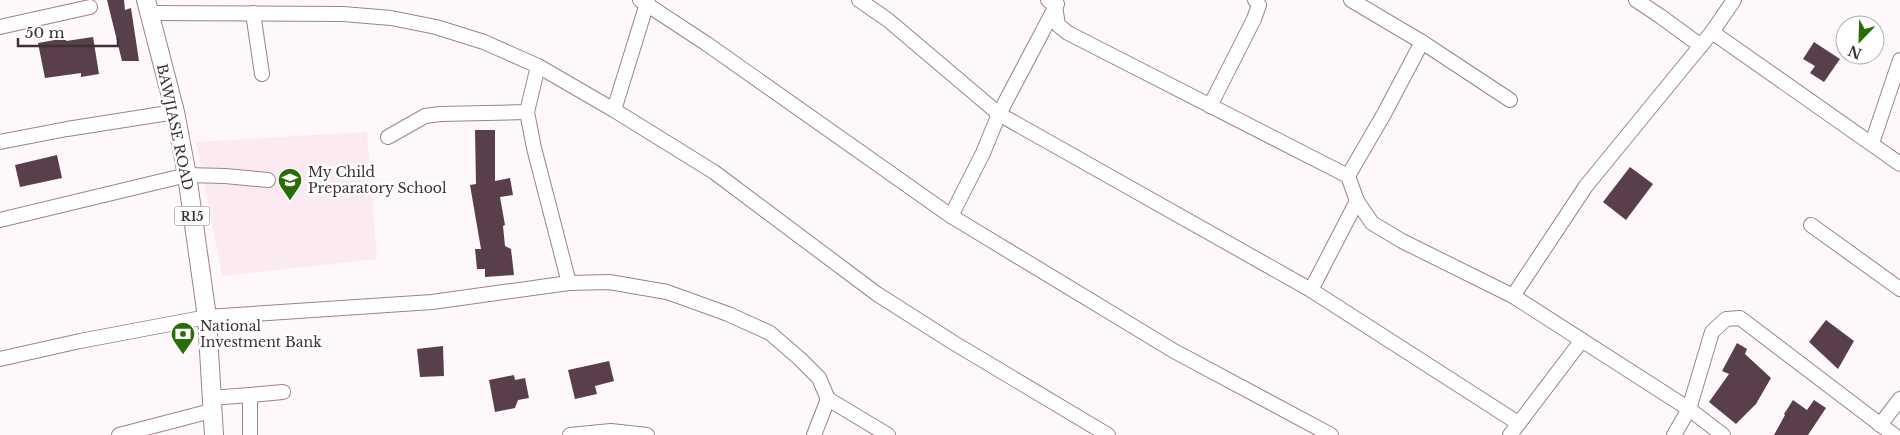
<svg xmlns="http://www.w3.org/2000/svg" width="1900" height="435" viewBox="0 0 1900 435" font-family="'Libre Baskerville',serif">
<rect width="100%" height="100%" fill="#fff8fb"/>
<polygon fill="#fbeaf1" points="367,132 377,259 222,276 196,142"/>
<g fill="#593f4b">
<polygon points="107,0 124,0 125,10 131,8 139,61 122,61"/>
<polygon points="93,37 99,74 81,77 81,73 45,78 38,43 66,38 66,41"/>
<polygon points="1814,42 1840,59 1824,82 1810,73 1815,66 1803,59"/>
<polygon points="475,130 495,130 495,181 510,178 513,195 500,197 505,225 503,226 505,246 511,249 514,275 485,277 485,269 477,269 475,249 481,249 470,185 476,184"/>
<polygon points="57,155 62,178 20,187 15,165"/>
<polygon points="1630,167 1653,184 1626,220 1603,202"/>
<polygon points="1826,320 1854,341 1838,369 1809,342"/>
<polygon points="1737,343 1747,349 1745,354 1771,378 1756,404 1736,424 1709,402 1729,374 1722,371"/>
<polygon points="443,346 444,376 420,377 417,349"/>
<polygon points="609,361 614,381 595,386 597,394 575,399 568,370"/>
<polygon points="514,375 515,380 525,378 529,398 518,400 515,408 495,412 489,380"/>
<polygon points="1793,400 1807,410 1814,400 1826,408 1808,435 1774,435 1785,415 1784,414"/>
</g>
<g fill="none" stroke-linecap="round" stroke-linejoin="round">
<defs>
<g id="minor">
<polyline points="640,0 707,44 951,216 1174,351 1331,435"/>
<polyline points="859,0 888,20 999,114 1311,290 1518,423"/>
<polyline points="1048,0 1055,6 1058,25 1068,33 1348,176 1357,201 1372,223 1402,241 1513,296 1689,409 1723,435"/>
<polyline points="1351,0 1422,42 1510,100"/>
<polyline points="1636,0 1660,16 1701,46"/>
<polyline points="149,13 343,14 391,18 436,27 484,42 538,66 614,110 714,172 877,294 954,343 1108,435"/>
<polyline points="253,13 262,74"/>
<polyline points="0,27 90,7"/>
<polyline points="1712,32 1900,164"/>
<polyline points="538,66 527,112 534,148 569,283"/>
<polyline points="1210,106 1254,19 1259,5 1255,0"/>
<polyline points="614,110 648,0"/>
<polyline points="388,137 425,116 440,114 527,112"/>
<polyline points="0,142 67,129 175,112"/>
<polyline points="1872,143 1900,60"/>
<polyline points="1348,176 1384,114 1422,42"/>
<polyline points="951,216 983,153 999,114 1057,4"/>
<polyline points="0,220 187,175 225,176 268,180"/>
<polyline points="1811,225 1900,289"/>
<polyline points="1311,290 1357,201"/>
<polyline points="1513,296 1586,186 1712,32 1734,0"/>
<polyline points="0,359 80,341 207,317 432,302 569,283 609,282 667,292 728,314 770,333 800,359 819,378 828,399"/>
<polyline points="250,395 283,392"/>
<polyline points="210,398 250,395 250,435"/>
<polyline points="1880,425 1900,399"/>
<polyline points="119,435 211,411"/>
<polyline points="570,435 611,431 647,435"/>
<polyline points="814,435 828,399 888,435"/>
<polyline points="1510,435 1582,340"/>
<polyline points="1674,435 1689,409 1712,332 1726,319 1740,318 1894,435"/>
</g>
<polyline id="major" points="146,0 175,112 187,175 207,317 214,435"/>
</defs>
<use href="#minor" stroke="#9d808e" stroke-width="16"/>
<use href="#major" stroke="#9d808e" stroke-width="20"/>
<use href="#minor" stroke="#fff" stroke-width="14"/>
<use href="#major" stroke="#fff" stroke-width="18"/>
</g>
<defs>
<symbol id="school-pin" viewBox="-11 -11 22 30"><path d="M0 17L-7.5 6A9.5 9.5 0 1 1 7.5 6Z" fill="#286d06" stroke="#fff"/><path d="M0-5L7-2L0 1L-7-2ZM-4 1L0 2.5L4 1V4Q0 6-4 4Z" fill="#fff"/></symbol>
<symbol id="bank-pin" viewBox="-11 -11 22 30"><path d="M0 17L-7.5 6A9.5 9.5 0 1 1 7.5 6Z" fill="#286d06" stroke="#fff"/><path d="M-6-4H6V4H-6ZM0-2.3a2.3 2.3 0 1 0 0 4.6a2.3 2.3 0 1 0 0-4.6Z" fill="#fff"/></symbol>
</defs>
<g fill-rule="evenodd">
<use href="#school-pin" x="276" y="166" width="28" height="38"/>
<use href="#bank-pin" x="169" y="320" width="28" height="38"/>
</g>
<g text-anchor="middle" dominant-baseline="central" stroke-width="5" stroke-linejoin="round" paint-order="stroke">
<rect fill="#fff" stroke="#776f72" stroke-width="1" x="174.5" y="206.5" width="35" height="19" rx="4"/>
<g font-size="12" font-weight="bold" fill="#3d3136">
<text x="192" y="216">R15</text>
</g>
<g font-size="14" fill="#3d3136" stroke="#fff">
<text transform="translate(175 127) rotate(78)">BAWJIASE ROAD</text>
</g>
<g font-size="14" fill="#3d3136" stroke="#fff" text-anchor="start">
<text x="308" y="172">My Child<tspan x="308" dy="16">Preparatory School</tspan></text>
<text x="200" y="326">National<tspan x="200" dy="16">Investment Bank</tspan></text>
</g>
</g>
<g transform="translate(1860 40) rotate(203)"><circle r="24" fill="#ffffff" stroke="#b1adaf"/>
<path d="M0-4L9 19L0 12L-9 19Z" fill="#286d06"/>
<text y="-8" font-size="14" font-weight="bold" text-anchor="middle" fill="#3d3136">N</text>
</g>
<path d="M18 38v8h100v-8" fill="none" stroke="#3d3136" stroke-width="2.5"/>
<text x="25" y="38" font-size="15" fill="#3d3136" stroke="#ffffff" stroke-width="4" paint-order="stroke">50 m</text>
</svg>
